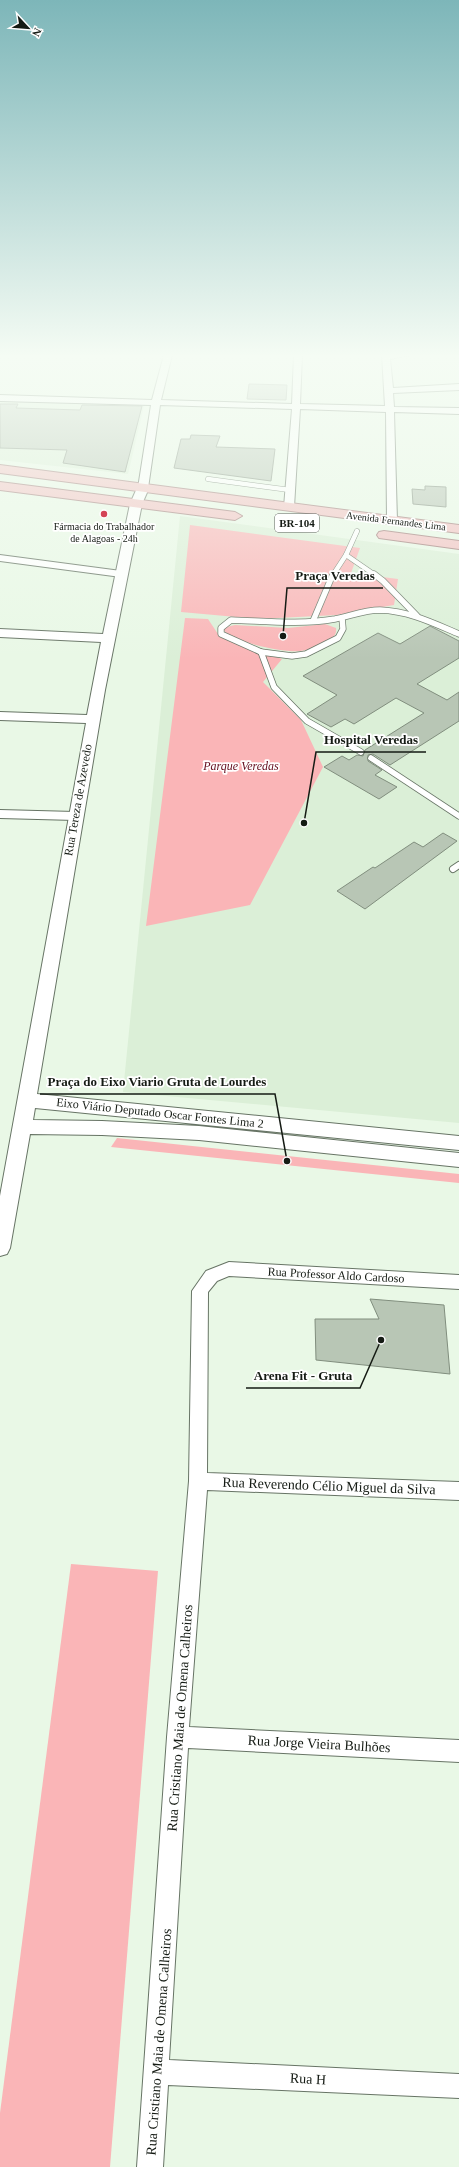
<svg xmlns="http://www.w3.org/2000/svg" width="459" height="2167" viewBox="0 0 459 2167" font-family="'Times New Roman',serif">
<rect width="100%" height="100%" fill="#e9f8e6"/>
<g fill="#dbefd7">
<polygon points="0,399 145,402 128,474 0,460"/>
<polygon points="180,516 459,554 459,1123 123,1092"/>
</g>
<g fill="#fab5b7">
<polygon points="190,525 360,548 351,573 398,579 394,605 337,615 258,619 181,612"/>
<polygon points="185,618 208,619 220,637 282,659 263,682 301,720 323,767 250,905 146,926"/>
<path d="M325 624 336 628C337 636 332 638 326 642 318 646 310 650 300 651 285 653 229 642 222 628L235 625 288 628Z"/>
<polygon points="117,1138 459,1174 459,1183 111,1147"/>
<polygon points="71,1564 158,1571 110,2167 0,2167 0,2113"/>
</g>
<g fill="#b8c6b5" stroke="#818e7e">
<polygon points="249,384 287,385 286,400 247,399"/>
<polygon points="0,404 18,404 16,408 80,410 82,405 142,406 125,472 63,463 67,450 0,448"/>
<polygon points="191,435 220,436 216,447 275,449 271,481 174,468 181,439 190,439"/>
<polygon points="425,486 446,487 446,507 413,504 412,489 425,490"/>
<polygon points="430,626 459,641 459,658 417,684 447,700 459,692 459,721 390,765 373,754 368,755 368,761 382,770 375,775 397,787 379,799 324,767 342,756 349,760 357,755 363,756 365,750 424,713 396,698 354,724 345,719 331,727 307,714 337,695 303,676 378,633 400,644"/>
<polygon points="443,833 457,841 365,909 337,891 373,867 375,868 414,842 423,847"/>
<polygon points="370,1299 444,1305 450,1374 316,1360 315,1319 379,1319"/>
</g>
<g fill="none" stroke-linecap="round" stroke-linejoin="round">
<defs>
<g id="service-far2">
<polyline points="208,479 290,490"/>
<polyline points="346,555 375,575"/>
<polyline points="333,575 346,555 357,531"/>
</g>
<g id="service-far1">
<polyline points="374,574 383,581 417,616"/>
<polyline points="313,621 333,574"/>
<polyline points="261,652 292,656 306,654 338,638 343,629 342,618"/>
<path d="M361 752 307 721 274 687 261 652 221 634V628L231 620C265 621 301 625 335 619 350 616 365 610 380 610 409 611 433 623 459 634"/>
<polyline points="371,758 459,816"/>
</g>
<polyline id="service" points="453,869 459,865"/>
<g id="minor">
<polygon points="164,355 172,355 161,400 292,404 294,355 302,355 300,404 385,406 382,355 410,355 390,359 393,388 459,384 459,390 393,393 394,407 459,408 459,414 394,412 397,521 392,524 387,521 386,412 300,409 294,507 289,510 284,507 292,409 160,405 148,488 143,491 138,488 151,405 0,401 0,395 152,400"/>
<polygon points="0,555 121,571 126,574 121,577 0,561"/>
<polygon points="0,810 75,812 81,816 75,820 0,818"/>
<polygon points="229,1262 459,1275 459,1289 229,1276 217,1281 208,1292 207,1473 459,1482 459,1500 207,1490 189,1727 459,1740 459,1762 188,1748 169,2060 459,2074 459,2098 168,2085 163,2167 137,2167 167,1737 189,1481 192,1291 206,1271"/>
</g>
<polygon id="tertiary" points="143,485 149,488 142,504 105,690 37,1094 459,1136 459,1150 35,1108 33,1120 102,1121 199,1126 459,1153 459,1167 199,1140 102,1135 30,1134 10,1248 7,1254 0,1256 0,1196 86,723 0,720 0,712 87,715 101,642 0,637 0,629 103,634 130,504 137,488"/>
<g id="trunk">
<polygon points="0,465 459,525 459,533 0,473"/>
<polygon points="0,482 235,512 242,516 235,520 0,490"/>
<polygon points="384,531 459,541 459,549 379,538 377,535 379,532"/>
</g>
</defs>
<use href="#service-far2" stroke="#677465" stroke-width="5.5"/>
<use href="#service-far1" stroke="#677465" stroke-width="7"/>
<use href="#service" stroke="#677465" stroke-width="8"/>
<use href="#minor" stroke="#677465" stroke-width="2"/>
<use href="#tertiary" stroke="#677465" stroke-width="2"/>
<use href="#trunk" stroke="#a27d7b" stroke-width="2"/>
<use href="#service-far2" stroke="#fff" stroke-width="4.5"/>
<use href="#service-far1" stroke="#fff" stroke-width="5.5"/>
<use href="#service" stroke="#fff" stroke-width="6"/>
<use href="#minor" fill="#fff" fill-rule="evenodd"/>
<use href="#tertiary" fill="#fff" fill-rule="evenodd"/>
<use href="#trunk" fill="#f2c2c2" fill-rule="evenodd"/>
</g>
<linearGradient id="sky" x2="0" y2="1"><stop stop-color="#7db6b9"/><stop offset="0.54" stop-color="#f5fcf4"/><stop offset="1" stop-color="#f5fcf4" stop-opacity="0"/></linearGradient>
<rect width="459" height="659" fill="url(#sky)"/>
<circle fill="#d44356" stroke="#fff" stroke-width="1.5" cx="104" cy="514" r="4"/>
<g text-anchor="middle" dominant-baseline="central" stroke-width="3.5" stroke-linejoin="round" paint-order="stroke">
<g font-size="10" fill="#151b14" stroke="#fff">
<text transform="translate(396 521) rotate(7)">Avenida Fernandes Lima</text>
</g>
<g font-size="10" fill="#151b14" stroke="#fff">
<text x="104" y="526">Fármacia do Trabalhador<tspan x="104" dy="12">de Alagoas - 24h</tspan></text>
</g>
<rect fill="#fff" stroke="#5b5f5a" stroke-width="1" x="275" y="514" width="44" height="18" rx="3"/>
<g font-size="11" font-weight="bold" fill="#151b14">
<text x="297" y="523">BR-104</text>
</g>
<g font-size="12" font-style="italic" fill="#630c1d" stroke="#fff">
<text x="241" y="766">Parque Veredas</text>
</g>
<g font-size="12" fill="#151b14" stroke="#fff">
<text transform="translate(78 800) rotate(-80)">Rua Tereza de Azevedo</text>
<text transform="translate(160 1113) rotate(6)">Eixo Viário Deputado Oscar Fontes Lima 2</text>
<text transform="translate(336 1275) rotate(3)">Rua Professor Aldo Cardoso</text>
</g>
<g font-size="14" fill="#151b14" stroke="#fff">
<text transform="translate(329 1486) rotate(2)">Rua Reverendo Célio Miguel da Silva</text>
<text transform="translate(180 1718) rotate(-86)">Rua Cristiano Maia de Omena Calheiros</text>
<text transform="translate(319 1744) rotate(3)">Rua Jorge Vieira Bulhões</text>
<text transform="translate(159 2042) rotate(-86)">Rua Cristiano Maia de Omena Calheiros</text>
<text transform="translate(308 2079) rotate(3)">Rua H</text>
</g>
</g>
<path fill="none" stroke="#151b14" stroke-width="1.5" d="M283 636L287 588H383M304 823L316 752H426M287 1161L275 1094H40M381 1340L360 1388H246"/>
<g fill="#151b14" stroke="#fff" stroke-width="1.5">
<circle cx="283" cy="636" r="4"/>
<circle cx="304" cy="823" r="4"/>
<circle cx="287" cy="1161" r="4"/>
<circle cx="381" cy="1340" r="4"/>
</g>
<g font-size="13" text-anchor="middle" font-weight="bold" fill="#151b14" stroke="#fff" stroke-width="3.5" stroke-linejoin="round" paint-order="stroke">
<text x="335" y="580">Praça Veredas</text>
<text x="371" y="744">Hospital Veredas</text>
<text x="157" y="1086">Praça do Eixo Viario Gruta de Lourdes</text>
<text x="303" y="1380">Arena Fit - Gruta</text>
</g>
<g transform="translate(28 28) rotate(116)" stroke="#ffffff" stroke-width="3" paint-order="stroke">
<path d="M0-3L7 15L0 10L-7 15Z" fill="#151b14"/>
<text y="-6" font-size="11" font-weight="bold" text-anchor="middle" fill="#151b14">N</text>
</g>
</svg>
